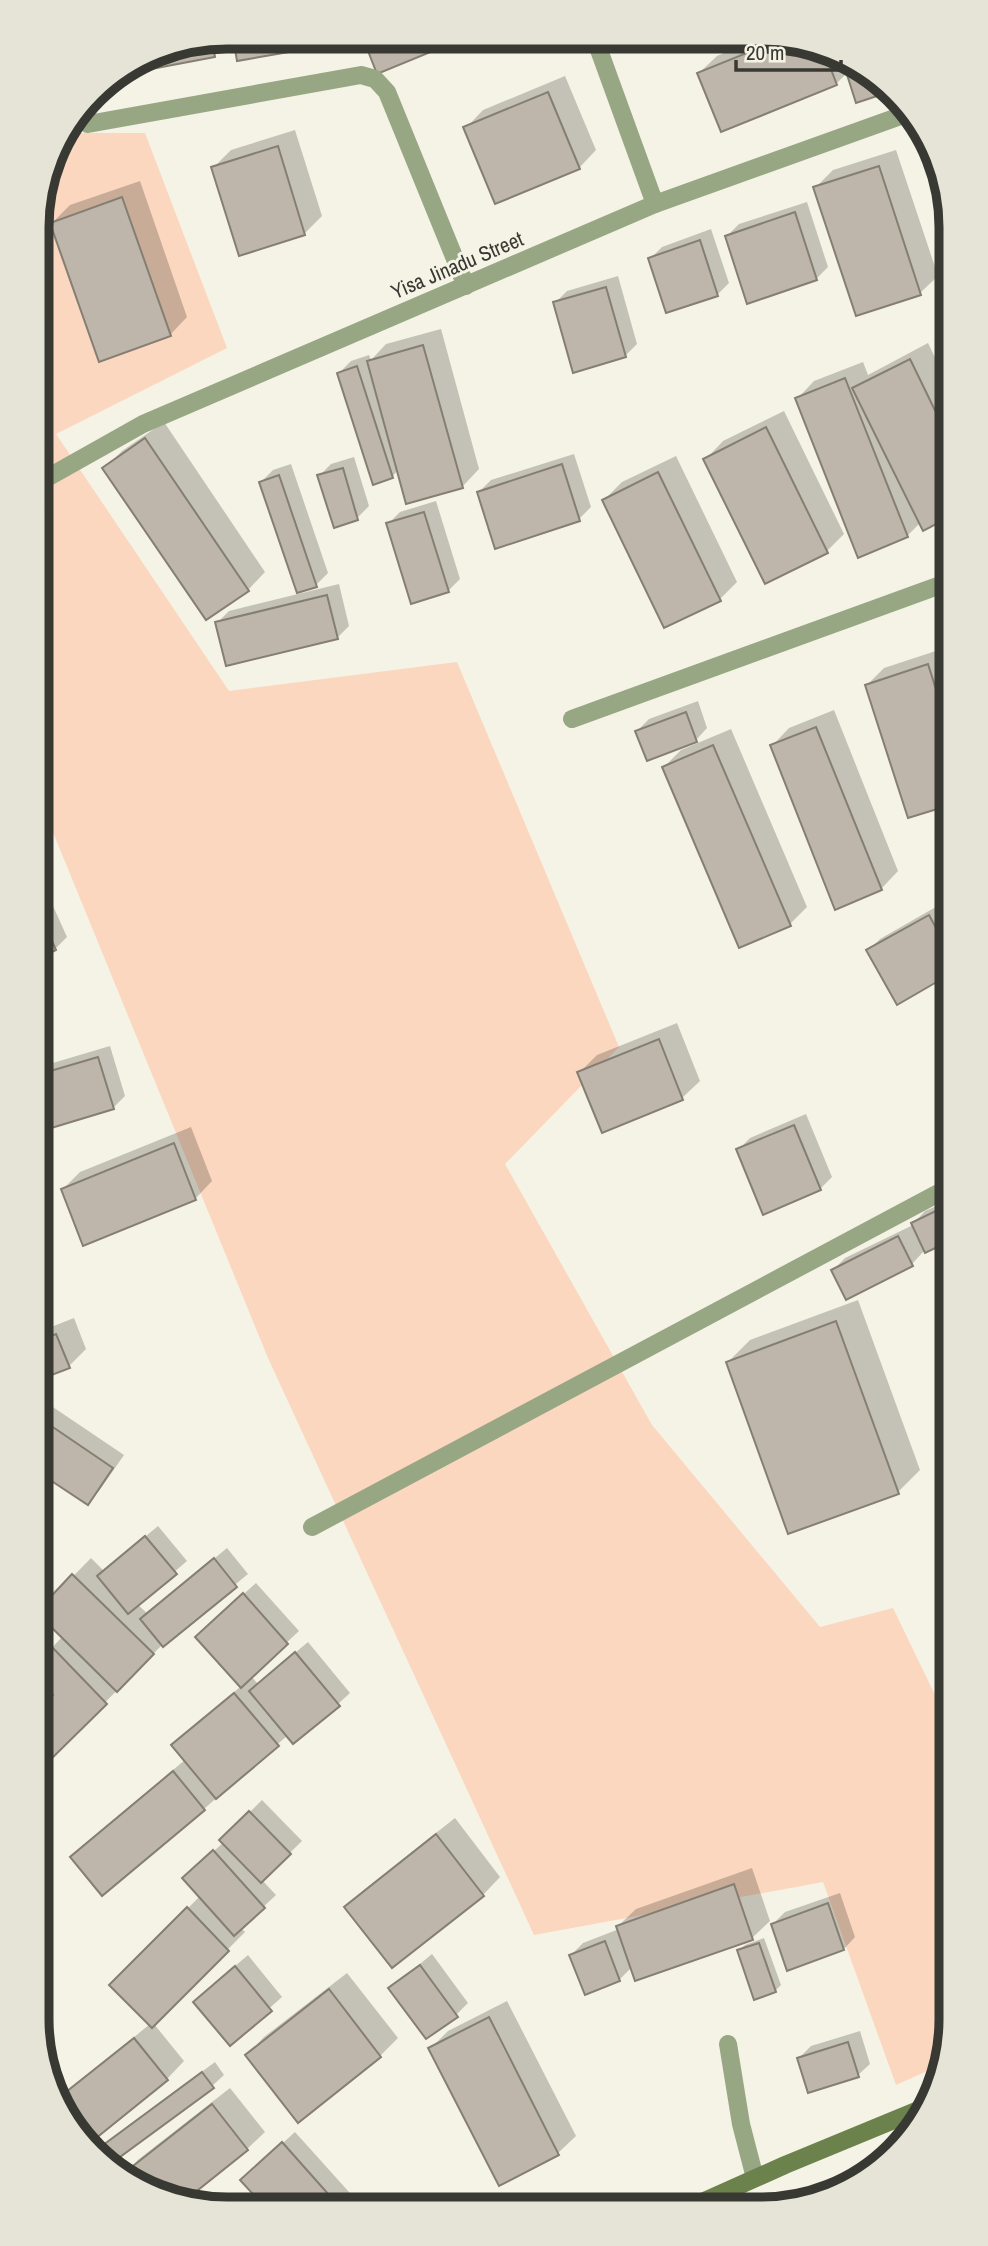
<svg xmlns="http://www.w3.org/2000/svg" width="988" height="2246" viewBox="0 0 988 2246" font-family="'Archivo Narrow',sans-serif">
<rect width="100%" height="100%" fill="#f5f3e5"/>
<polygon fill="#fbd7bf" points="64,133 145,133 227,348 56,434 229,691 457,662 619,1047 505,1164 652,1425 820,1627 893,1608 950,1726 951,2032 943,2064 896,2085 823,1882 534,1935 268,1358 39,798 37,214 56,143"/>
<g fill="#0003">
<polygon points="227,37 231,38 214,56 150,54 155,51"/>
<polygon points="235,37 311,37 300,48 239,59"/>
<polygon points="364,38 452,38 443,39 432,49 378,71"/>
<polygon points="756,40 798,40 888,86 882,93 848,72 836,84 699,73 717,56"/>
<polygon points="565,76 596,150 579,168 466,128 483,110"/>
<polygon points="295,130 322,216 304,234 213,168 231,150"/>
<polygon points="896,150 938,276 920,293 815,188 833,170"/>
<polygon points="140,181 187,317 170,335 52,223 70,205"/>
<polygon points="807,202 828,267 816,279 727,236 739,224"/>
<polygon points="711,229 729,283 717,295 650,259 662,247"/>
<polygon points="618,276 637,344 625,356 555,303 567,291"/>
<polygon points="441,329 479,469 462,487 398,470 392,477 339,373 351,361 369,355 371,360 386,344"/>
<polygon points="928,343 945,378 946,517 921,522 907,536 797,399 814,381 863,362 868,375"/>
<polygon points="784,411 844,534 827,551 706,459 723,441"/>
<polygon points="164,422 265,572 248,590 104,469 122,451"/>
<polygon points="574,454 591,507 579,519 479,492 491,480"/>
<polygon points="676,456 737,582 720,599 604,500 622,482"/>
<polygon points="354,457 369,506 357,518 319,476 331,464"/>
<polygon points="291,464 328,573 316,585 261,482 273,470"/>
<polygon points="436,501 460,579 448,591 388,524 400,512"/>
<polygon points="339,584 349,626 337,638 217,623 229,611"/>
<polygon points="945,648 946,651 947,804 866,686 884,668"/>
<polygon points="698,701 707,728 696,740 637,731 649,719"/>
<polygon points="834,710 898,871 881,889 772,746 789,728"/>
<polygon points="731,729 807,907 790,924 664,767 681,750"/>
<polygon points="49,897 67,937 55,949 40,956 39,901"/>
<polygon points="941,904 947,915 947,974 897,1003 868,951 880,939"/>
<polygon points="677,1023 700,1081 682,1098 579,1073 597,1055"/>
<polygon points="110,1046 125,1096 113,1108 40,1098 40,1071 46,1065"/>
<polygon points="806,1114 832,1177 820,1189 738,1150 750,1138"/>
<polygon points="191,1127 212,1181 195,1199 63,1189 80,1172"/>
<polygon points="948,1201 948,1240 923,1252 912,1264 833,1270 845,1258 911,1226 925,1211"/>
<polygon points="858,1300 920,1470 898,1492 728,1362 750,1340"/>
<polygon points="74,1318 86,1349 69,1366 41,1377 41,1331"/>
<polygon points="41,1399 124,1455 99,1491 87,1503 41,1472"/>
<polygon points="158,1526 187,1561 137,1604 148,1614 227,1548 248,1574 163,1644 48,1760 55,1695 42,1682 42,1658 63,1636 42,1615 42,1608 91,1558 104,1571"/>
<polygon points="256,1583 299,1631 251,1676 258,1684 308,1642 350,1693 338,1704 288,1735 204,1809 72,1857 90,1840 186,1759 174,1745 241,1686 209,1625"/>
<polygon points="262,1800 302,1841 262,1880 276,1895 241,1928 245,1932 154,2024 184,2061 167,2079 89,2141 61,2097 150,2024 112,1985 200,1896 196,1867 224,1842 222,1840"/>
<polygon points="455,1818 500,1877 483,1895 347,1907 364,1890"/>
<polygon points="752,1868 770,1921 752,1938 632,1967 619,1980 571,1955 583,1943 619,1929 618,1926 636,1909"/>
<polygon points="840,1893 855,1937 844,1949 773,1924 785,1912"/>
<polygon points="764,1938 781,1985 775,1991 739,1950 745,1945"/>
<polygon points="432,1954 468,2003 456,2015 391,1988"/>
<polygon points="248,1955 282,1997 230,2043 207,1990"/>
<polygon points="43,1958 49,1963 43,1970"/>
<polygon points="347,1973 398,2038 380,2056 298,2121 247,2055 264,2037"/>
<polygon points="507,2001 576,2136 558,2153 500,2184 430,2049 448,2031"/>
<polygon points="860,2031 870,2064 858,2075 799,2058 811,2046"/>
<polygon points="215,2062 224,2075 212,2086 107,2165 104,2163 96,2152 108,2141"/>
<polygon points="230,2088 265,2132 247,2149 181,2201 125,2173 139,2159"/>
<polygon points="295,2132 358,2202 356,2205 235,2205 254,2192 255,2168"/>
</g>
<g fill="#beb6aa" stroke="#857e72" stroke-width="2">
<polygon points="233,37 299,37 301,50 237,61"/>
<polygon points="363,38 428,38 433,51 377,74"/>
<polygon points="440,38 457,38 443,44"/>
<polygon points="212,40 215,57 151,69 148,55 155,51"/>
<polygon points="779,40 798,40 825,54 837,85 721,132 697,73"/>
<polygon points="843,62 878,80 883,94 856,103"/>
<polygon points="548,92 580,169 495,204 463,127"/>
<polygon points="278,146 305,235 239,256 211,167"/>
<polygon points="879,166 921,295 856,316 813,187"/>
<polygon points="122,197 171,336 99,362 50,223"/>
<polygon points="795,212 817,280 747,304 725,236"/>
<polygon points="700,240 718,296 666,313 648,258"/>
<polygon points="606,287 626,357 573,373 553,302"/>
<polygon points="423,345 463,488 406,504 367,361"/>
<polygon points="910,359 945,431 946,519 923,531 852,388"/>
<polygon points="357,366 393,478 373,485 337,373"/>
<polygon points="845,378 908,537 858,558 795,398"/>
<polygon points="766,427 828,553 765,584 703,459"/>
<polygon points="145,438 249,591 206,620 102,468"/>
<polygon points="562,464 580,521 495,549 477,492"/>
<polygon points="343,468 358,520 334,528 317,475"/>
<polygon points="658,472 721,601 664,628 602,500"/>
<polygon points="279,475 317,587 297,593 259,482"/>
<polygon points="424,512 449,592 411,604 386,523"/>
<polygon points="327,595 338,639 226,666 215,622"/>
<polygon points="928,664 946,721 947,806 908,818 865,685"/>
<polygon points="686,712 697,742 647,761 635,731"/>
<polygon points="816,727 882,890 835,910 770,745"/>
<polygon points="713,745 791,926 739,948 662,767"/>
<polygon points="947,828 947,854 936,834"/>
<polygon points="40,914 56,950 40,958"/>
<polygon points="929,915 947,948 947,976 897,1005 866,950"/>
<polygon points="659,1039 683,1100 602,1133 577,1072"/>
<polygon points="98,1057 114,1109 48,1129 40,1104 40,1074"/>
<polygon points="794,1125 821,1190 763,1215 736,1149"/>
<polygon points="174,1143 196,1200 83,1246 61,1189"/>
<polygon points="948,1205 948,1242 925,1253 911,1223"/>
<polygon points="898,1236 913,1266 846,1300 831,1270"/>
<polygon points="836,1321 899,1494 788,1534 726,1362"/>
<polygon points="56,1334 70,1368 41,1379 41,1340"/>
<polygon points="41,1419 113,1468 88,1505 41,1474"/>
<polygon points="145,1536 177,1574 128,1614 97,1576"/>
<polygon points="214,1558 237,1587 163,1647 140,1619"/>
<polygon points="72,1574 154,1654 117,1692 42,1618 42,1606"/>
<polygon points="243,1593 288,1644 241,1688 195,1637"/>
<polygon points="51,1646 107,1704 48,1762 42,1756 42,1705 53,1695 42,1684 42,1655"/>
<polygon points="295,1652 340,1706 293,1744 249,1691"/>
<polygon points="234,1693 279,1746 216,1799 171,1745"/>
<polygon points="173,1771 205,1810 102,1896 70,1857"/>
<polygon points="249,1811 291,1854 261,1883 219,1840"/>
<polygon points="436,1834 484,1896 392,1968 344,1907"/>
<polygon points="213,1850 265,1908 234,1936 182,1878"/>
<polygon points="734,1884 753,1940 635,1981 616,1926"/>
<polygon points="828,1903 844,1950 787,1971 771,1924"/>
<polygon points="187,1907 229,1951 152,2028 109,1985"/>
<polygon points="605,1941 620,1981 585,1995 569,1955"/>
<polygon points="759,1943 776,1992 754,2000 737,1950"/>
<polygon points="420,1965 458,2017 426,2039 388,1988"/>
<polygon points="235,1966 272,2011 230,2046 193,2002"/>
<polygon points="329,1989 381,2057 298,2123 245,2055"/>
<polygon points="489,2017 559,2155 499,2186 428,2048"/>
<polygon points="134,2038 168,2080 90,2143 61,2096"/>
<polygon points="848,2042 859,2077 808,2093 797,2058"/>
<polygon points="202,2072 214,2088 109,2165 101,2162 95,2151"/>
<polygon points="212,2104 248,2150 183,2202 124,2173"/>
<polygon points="282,2142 338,2205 263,2205 240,2180"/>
<polygon points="250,2198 255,2205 239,2205"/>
</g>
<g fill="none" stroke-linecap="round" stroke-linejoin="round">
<polyline stroke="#97a784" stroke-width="18" points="728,2044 741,2124 755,2178"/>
<g stroke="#97a784" stroke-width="18">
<polyline points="595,39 655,204"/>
<polyline points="88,124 361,75 375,79 387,92 466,286"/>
<polyline points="38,483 143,424 655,204 906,114"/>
<polyline points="572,719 946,583"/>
<polyline points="312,1527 948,1188"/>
</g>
<polyline stroke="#6c824d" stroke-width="18" points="700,2203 785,2165 928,2106"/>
</g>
<g text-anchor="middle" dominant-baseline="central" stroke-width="6" stroke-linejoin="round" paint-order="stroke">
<g font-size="21" fill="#393933" stroke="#f5f3e5">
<text transform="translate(457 265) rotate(-23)">Yisa Jinadu Street</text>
</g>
</g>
<path d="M0 0H988V2246H0ZM227 49H761A178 178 0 0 1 939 227V2019A178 178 0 0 1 761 2197H227A178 178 0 0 1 49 2019V227A178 178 0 0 1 227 49Z" fill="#e6e4d7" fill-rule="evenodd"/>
<path fill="none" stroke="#393933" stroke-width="9" d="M227 49H761A178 178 0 0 1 939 227V2019A178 178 0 0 1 761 2197H227A178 178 0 0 1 49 2019V227A178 178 0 0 1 227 49Z"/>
<path d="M736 60v10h105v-10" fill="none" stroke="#393933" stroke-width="3.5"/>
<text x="746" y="60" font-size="21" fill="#393933" stroke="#f5f3e5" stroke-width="5" paint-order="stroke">20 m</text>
</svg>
